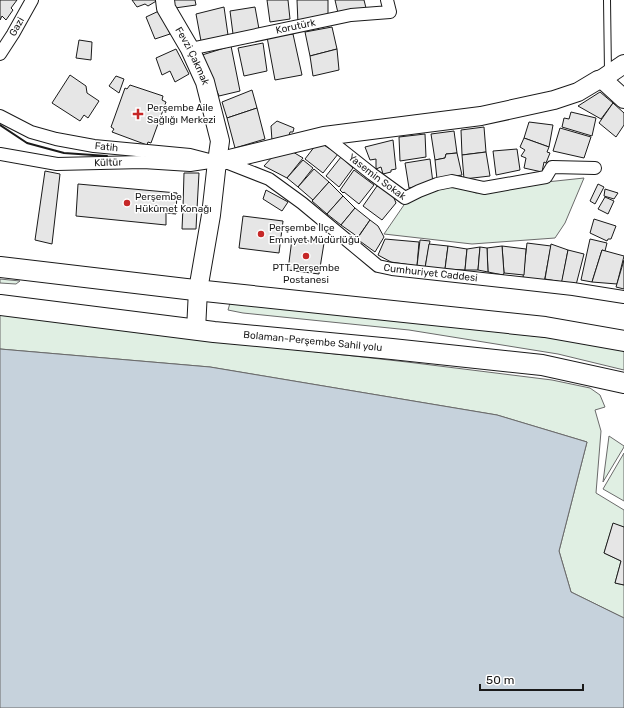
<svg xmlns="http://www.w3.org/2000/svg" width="624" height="708" viewBox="0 0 624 708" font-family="Rubik,sans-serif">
<rect width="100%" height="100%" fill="#fff"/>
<g fill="#e0efe3" stroke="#6a6a6a">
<polygon points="584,178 565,223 555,238 472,244 384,234 406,202 452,182 476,193 537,183"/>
<polygon points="0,279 20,281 16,284 0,283"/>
<polygon points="230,303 285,308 624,346 624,370 558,354 409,330 243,313 228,310"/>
<polygon points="0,313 228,342 407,362 552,380 590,388 600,395 605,407 595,410 601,431 596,493 624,510 624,527 613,524 604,553 621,561 615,583 624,585 624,618 571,592 559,551 587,442 497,415 210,367 0,349"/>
<polygon points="609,436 624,446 624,447 603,482"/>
<polygon points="624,453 624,501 603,489"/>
</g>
<polygon fill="#c6d2dc" stroke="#6a6a6a" points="0,349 210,367 497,415 587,442 559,551 571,592 624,618 624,708 0,708"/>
<g fill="#e6e6e6" stroke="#1a1a1a">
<polygon points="0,0 17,0 11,8 13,10 6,20 2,16 0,20"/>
<polygon points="132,0 158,0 148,6 145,4 137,7"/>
<polygon points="171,0 195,0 196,5 175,8"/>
<polygon points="267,0 288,0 290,19 270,22"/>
<polygon points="297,0 328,0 328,17 298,24"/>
<polygon points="335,0 364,0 366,8 338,13"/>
<polygon points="224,7 228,35 201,41 196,14"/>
<polygon points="255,7 259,29 233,34 230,11"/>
<polygon points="161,10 170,34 155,39 146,17"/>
<polygon points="332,27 337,49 310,56 305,32"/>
<polygon points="293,34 302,75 275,80 267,37"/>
<polygon points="79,40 92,42 91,60 76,58"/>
<polygon points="263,43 267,71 244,76 238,48"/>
<polygon points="231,46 240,91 219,96 202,55"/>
<polygon points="176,49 189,74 175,82 170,71 162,75 156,58"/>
<polygon points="337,49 339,70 313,76 310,56"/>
<polygon points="70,75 86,86 87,93 99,101 88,118 84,115 80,121 52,103"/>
<polygon points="116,76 124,79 119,93 109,86"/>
<polygon points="130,85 163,96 162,100 166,102 151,143 148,142 147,145 112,132 114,129 111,127 125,88 127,89"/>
<polygon points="252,90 257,108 227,118 222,102"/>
<polygon points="600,92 613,103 601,119 578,106"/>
<polygon points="613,103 624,113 624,125 616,137 599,123"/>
<polygon points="257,108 265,139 235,148 227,118"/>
<polygon points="571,112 596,118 592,136 562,127 564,118 569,119"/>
<polygon points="277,121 294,128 293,132 290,132 288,139 272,141 271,126"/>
<polygon points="529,122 553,125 549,147 524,138"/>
<polygon points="484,127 486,152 462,155 461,130"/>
<polygon points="560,128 591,137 584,158 553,151"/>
<polygon points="454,131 457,153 446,154 445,158 435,160 431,134"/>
<polygon points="425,134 426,157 400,161 399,137"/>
<polygon points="524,138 549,147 547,152 550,153 546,163 544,162 542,172 524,168 526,158 521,156 525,150 520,147"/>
<polygon points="393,140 396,169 391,170 391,172 383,174 381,167 376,169 376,159 370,160 365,147"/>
<polygon points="319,142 338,154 323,173 305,159 315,146"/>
<polygon points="517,149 520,170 496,175 493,151"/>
<polygon points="293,152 303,158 287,178 264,166 274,155"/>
<polygon points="486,152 490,176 464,179 462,155"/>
<polygon points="457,153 462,175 437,179 435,160 445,158 446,154"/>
<polygon points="341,157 353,168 339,187 326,176"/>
<polygon points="430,159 433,183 409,188 405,163"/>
<polygon points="303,160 313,168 298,187 287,178"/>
<polygon points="314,169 329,182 313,200 298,187"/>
<polygon points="354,170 374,185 359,204 344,192 343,193 340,190"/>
<polygon points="45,171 60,174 52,244 35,240"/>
<polygon points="184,173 199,173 197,209 183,207"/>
<polygon points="329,182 343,196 327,214 312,201"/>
<polygon points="78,184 177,193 176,214 166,213 166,225 76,216"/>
<polygon points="598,184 604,187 595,204 590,201"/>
<polygon points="377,186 382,187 394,198 396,203 382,220 363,206"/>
<polygon points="605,189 618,193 614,199 604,196"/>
<polygon points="266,190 288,202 282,211 263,199"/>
<polygon points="343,196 355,208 341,225 327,214"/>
<polygon points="605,197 614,201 608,214 598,209"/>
<polygon points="183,207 197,209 196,229 182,229"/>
<polygon points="355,208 370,220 358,237 341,225"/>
<polygon points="243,216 283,221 279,253 239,248"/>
<polygon points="594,219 616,226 611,239 608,239 607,241 590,233"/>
<polygon points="370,220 378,226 384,237 375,252 357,239"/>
<polygon points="292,239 324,243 319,274 288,270"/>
<polygon points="385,239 419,242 417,266 391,262 378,255"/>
<polygon points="590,239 607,243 605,251 602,250 592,282 581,280"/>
<polygon points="420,240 430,241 425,268 417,266"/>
<polygon points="527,243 551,246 544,283 523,277"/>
<polygon points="429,244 448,246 445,269 425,268"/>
<polygon points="551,244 568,250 562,282 545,279"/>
<polygon points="448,246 467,249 465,270 445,269"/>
<polygon points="502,246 526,249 524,275 504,273"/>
<polygon points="502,246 504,273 503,275 488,272 487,248"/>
<polygon points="480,247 478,270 465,270 467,249"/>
<polygon points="480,247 487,248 488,272 478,270"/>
<polygon points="568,250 584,254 576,285 561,285"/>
<polygon points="602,250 624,256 617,284 592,282"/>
<polygon points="624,260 624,289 616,287"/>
<polygon points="613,523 624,527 624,585 615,583 621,561 604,553"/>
</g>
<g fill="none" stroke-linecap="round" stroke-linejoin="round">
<defs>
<polyline id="lane" points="607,0 608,72"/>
<g id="street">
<path id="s1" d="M190 49 351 15 390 12 387 0"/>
<path id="s2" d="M0 54 13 34 32 0"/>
<path id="s3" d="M0 116 31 132 56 139 94 146 190 155 217 162"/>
<path id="s4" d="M324 136 372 174 405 198 419 191 437 184 452 181 484 188 546 177 552 167 595 168"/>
<path id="s5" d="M0 154 57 164 143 162 190 165 210 162"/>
<path id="s6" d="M223 161 269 179 302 203 378 266 392 269 573 289 624 297"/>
</g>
<g id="secondary">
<path id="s7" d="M165 0 166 8 190 49 205 82 220 141 217 162 211 215 198 290 196 330"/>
<polyline points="602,79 624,99"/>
<polyline points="217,162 324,136 481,116 554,100 578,92 598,80 602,79 624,64"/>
</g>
<g id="primary">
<polyline points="0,267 186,289 545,327 624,341"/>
<path id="s8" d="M0 305 214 332 392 349 542 365 624 383"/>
</g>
</defs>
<use href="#lane" stroke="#1a1a1a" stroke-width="8"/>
<use href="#street" stroke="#1a1a1a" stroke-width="14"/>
<use href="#secondary" stroke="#1a1a1a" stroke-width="20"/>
<use href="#primary" stroke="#1a1a1a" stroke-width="22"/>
<use href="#lane" stroke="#fff" stroke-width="6"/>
<use href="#street" stroke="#fff" stroke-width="12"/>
<use href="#secondary" stroke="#fff" stroke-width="18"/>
<use href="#primary" stroke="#fff" stroke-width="20"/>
<polyline stroke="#1a1a1a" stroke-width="2" points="0,125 27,143 64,153 107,156"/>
</g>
<g fill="#c62828" stroke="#fff" stroke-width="1.5">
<path d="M136 108h4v4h4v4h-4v4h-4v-4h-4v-4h4z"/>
<circle cx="127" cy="203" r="4"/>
<circle cx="261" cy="234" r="4"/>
<circle cx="306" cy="256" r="4"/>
</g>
<g text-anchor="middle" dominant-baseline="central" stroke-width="3" stroke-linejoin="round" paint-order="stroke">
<g font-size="10" fill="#1a1a1a" stroke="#fff">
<text stroke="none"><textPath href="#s2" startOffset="32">Gazi</textPath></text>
<text stroke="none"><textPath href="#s1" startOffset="108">Korutürk</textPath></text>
<text stroke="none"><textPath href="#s7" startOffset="63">Fevzi Çakmak</textPath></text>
<text stroke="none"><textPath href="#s3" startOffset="112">Fatih</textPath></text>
<text stroke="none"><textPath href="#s5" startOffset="109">Kültür</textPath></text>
<text stroke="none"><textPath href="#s4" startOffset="67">Yasemin Sokak</textPath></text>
<text stroke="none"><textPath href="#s6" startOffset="242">Cumhuriyet Caddesi</textPath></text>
<text stroke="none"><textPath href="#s8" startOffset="315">Bolaman-Perşembe Sahil yolu</textPath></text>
</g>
<g font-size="10" fill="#1a1a1a" stroke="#fff" text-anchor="start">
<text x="147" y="108">Perşembe Aile<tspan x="147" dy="12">Sağlığı Merkezi</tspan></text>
<text x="135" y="197">Perşembe<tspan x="135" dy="12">Hükûmet Konağı</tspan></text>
<text x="269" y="228">Perşembe İlçe<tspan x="269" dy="12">Emniyet Müdürlüğü</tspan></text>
<text x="306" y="268" text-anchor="middle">PTT Perşembe<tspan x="306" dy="12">Postanesi</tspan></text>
</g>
</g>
<path d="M480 684v6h103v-6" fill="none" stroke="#1a1a1a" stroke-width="2"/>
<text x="486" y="684" font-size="12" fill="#1a1a1a" stroke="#ffffff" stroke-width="3" paint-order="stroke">50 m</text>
</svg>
